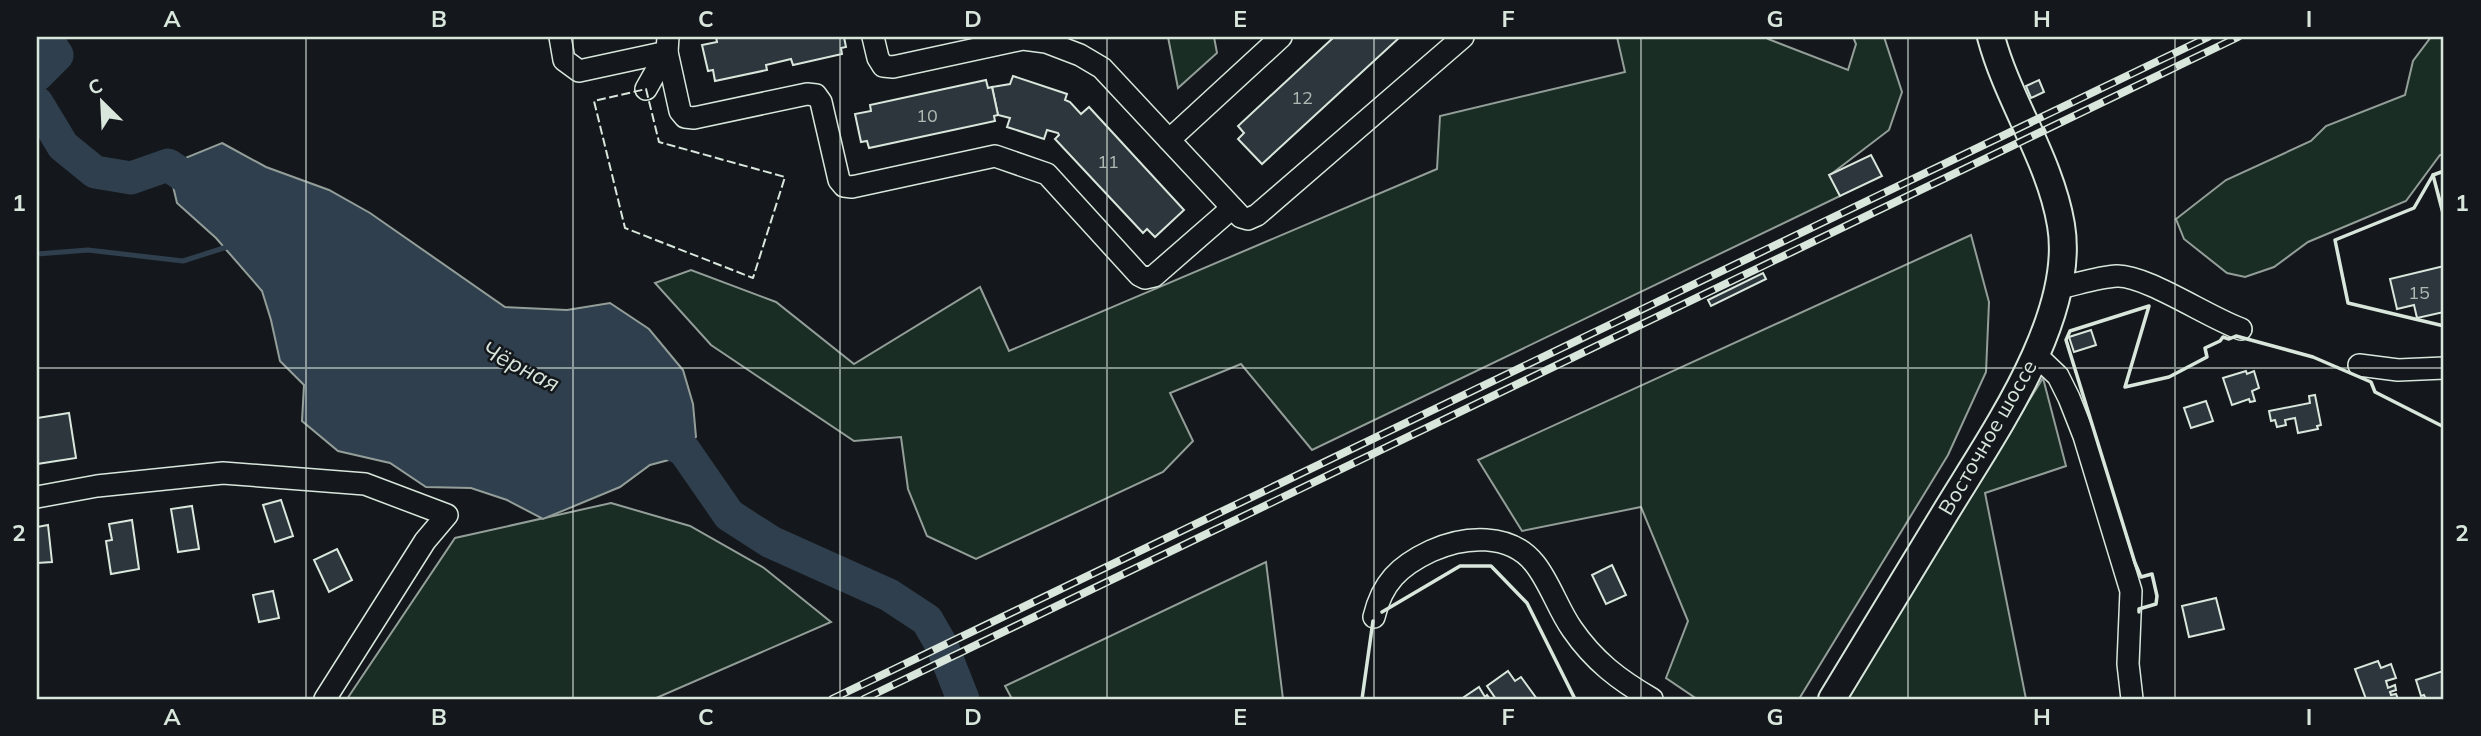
<svg xmlns="http://www.w3.org/2000/svg" width="2481" height="736" viewBox="0 0 2481 736" font-family="Mulish,sans-serif">
<rect width="100%" height="100%" fill="#14181c"/>
<g fill="#1a2d24" stroke="#939e99" stroke-width="2">
<polygon points="1168,37 1214,37 1217,53 1178,88"/>
<polygon points="1617,37 1767,37 1768,39 1848,70 1856,44 1853,37 1884,37 1902,92 1889,130 1830,175 1840,196 1312,450 1241,364 1170,393 1193,441 1163,472 976,559 927,536 908,489 901,437 854,441 711,345 655,283 691,270 776,302 854,364 980,287 1009,351 1437,169 1440,116 1625,72"/>
<polygon points="2431,37 2444,37 2444,155 2440,155 2406,201 2308,242 2274,267 2245,277 2227,273 2184,239 2176,219 2226,180 2311,141 2326,126 2405,95 2413,61"/>
<polygon points="1971,235 1989,302 1986,372 1948,455 1799,699 1697,699 1666,678 1688,621 1641,507 1522,531 1478,460"/>
<polygon points="2043,378 2066,466 1985,493 2026,699 1843,699"/>
<polygon points="611,503 690,526 764,568 831,622 654,699 347,699 455,538"/>
<polygon points="1266,562 1283,699 1012,699 1005,686"/>
</g>
<polygon fill="#2f3f4d" stroke="#939e99" stroke-width="2" points="222,143 266,167 329,190 370,213 505,307 567,310 610,303 649,329 683,370 693,404 696,437 676,458 650,465 620,487 543,519 507,500 471,488 426,487 390,463 338,451 302,421 304,385 280,361 271,320 262,291 216,238 177,203 168,165"/>
<g fill="none" stroke-linecap="round" stroke-linejoin="round">
<polyline stroke="#2f3f4d" stroke-width="5" points="37,254 88,250 183,261 230,246"/>
<g stroke="#2f3f4d" stroke-width="33">
<polyline points="37,37 47,40 57,55 37,75"/>
<polyline points="37,103 63,146 95,172 131,178 168,165 205,190"/>
<polyline points="645,430 684,450 729,515 771,542 889,595 927,620 942,646 963,699"/>
</g>
</g>
<g fill="#2c363c" stroke="#d8e6dc" stroke-width="2">
<polygon points="716,37 844,37 846,47 841,48 842,54 793,65 791,59 766,65 767,70 715,81 713,70 708,71 702,45 717,42"/>
<polygon points="1334,37 1400,37 1262,164 1238,139 1244,133 1238,126"/>
<polygon points="1013,76 1067,94 1065,100 1070,102 1081,114 1089,107 1184,210 1155,237 1147,229 1143,233 1055,139 1059,135 1058,133 1047,130 1044,139 1007,127 1010,118 998,115 992,87 1010,84"/>
<polygon points="986,80 988,88 992,87 998,115 994,116 995,121 869,148 867,141 861,142 855,114 871,111 870,105"/>
<polygon points="2039,80 2044,92 2031,98 2026,86"/>
<polygon points="1871,155 1882,176 1840,196 1829,175"/>
<polygon points="2444,266 2444,312 2417,318 2414,305 2397,309 2390,279"/>
<polygon points="1763,273 1766,279 1711,306 1708,300"/>
<polygon points="2091,330 2096,345 2074,352 2069,337"/>
<polygon points="2246,371 2247,374 2254,371 2259,388 2252,391 2255,401 2250,402 2249,399 2232,405 2223,378"/>
<polygon points="2315,395 2321,425 2317,426 2318,429 2298,433 2295,418 2285,420 2286,425 2277,427 2275,420 2271,421 2269,411 2310,403 2309,396"/>
<polygon points="2206,401 2213,421 2191,428 2184,408"/>
<polygon points="69,413 76,458 37,464 37,418"/>
<polygon points="281,500 293,536 275,542 263,505"/>
<polygon points="192,506 199,549 178,552 171,509"/>
<polygon points="132,520 139,569 111,574 106,541 112,540 109,524"/>
<polygon points="48,525 52,562 37,563 37,527"/>
<polygon points="337,549 352,580 329,592 314,560"/>
<polygon points="1612,565 1626,595 1606,604 1592,575"/>
<polygon points="273,591 279,618 259,622 253,595"/>
<polygon points="2216,598 2224,629 2189,637 2182,606"/>
<polygon points="2378,661 2381,668 2391,664 2396,678 2386,681 2388,688 2395,685 2396,690 2390,692 2391,695 2396,694 2398,699 2366,699 2355,669"/>
<polygon points="1508,671 1515,681 1521,677 1537,699 1496,699 1487,686"/>
<polygon points="2443,671 2444,699 2426,699 2424,695 2421,696 2416,680"/>
<polygon points="1479,687 1485,697 1487,695 1490,699 1465,699 1464,697"/>
</g>
<g fill="none" stroke-linecap="round" stroke-linejoin="round">
<defs>
<g id="minor">
<polyline points="560,37 564,60 579,71 667,52"/>
<polyline points="668,37 667,52 680,111 685,117 694,118 807,94 816,95 821,102 839,180 844,186 852,187 995,156 1047,174 1139,275 1145,278 1154,276 1232,208"/>
<polyline points="873,37 878,58 883,66 893,67 1023,39 1046,42 1080,55 1102,68 1241,217 1248,219 1257,215 1463,37"/>
<polyline points="646,89 667,52"/>
<polyline points="1169,140 1281,37"/>
<path d="M2059 288C2078 284 2098 277 2117 276 2146 275 2209 318 2241 329"/>
<polyline points="2035,354 2058,376 2069,398 2084,436 2131,591 2128,664 2132,699"/>
<polyline points="2359,365 2398,370 2444,368"/>
<polyline points="37,497 97,486 223,473 365,484 447,515 425,541 325,699"/>
<path d="M1374 617C1382 583 1399 566 1431 551 1464 536 1510 532 1535 564 1550 583 1558 609 1572 629 1594 661 1619 680 1652 699"/>
</g>
<path id="major" d="M1832 699C1868 639 1905 579 1942 518 1988 441 2077 319 2061 225 2050 159 2008 101 1991 37"/>
</defs>
<use href="#minor" stroke="#d8e6dc" stroke-width="24"/>
<use href="#major" stroke="#d8e6dc" stroke-width="30"/>
<use href="#minor" stroke="#14181c" stroke-width="21"/>
<use href="#major" stroke="#14181c" stroke-width="26"/>
<defs>
<g id="rail">
<polyline points="832,699 2208,37"/>
<polyline points="864,699 2238,37"/>
</g>
</defs>
<use href="#rail" stroke="#d8e6dc" stroke-width="8"/>
<use href="#rail" stroke="#14181c" stroke-width="5" stroke-dasharray="16" stroke-linecap="butt"/>
<polygon stroke="#d8e6dc" stroke-width="2" stroke-dasharray="9 3.5" stroke-linecap="butt" points="646,89 659,142 785,177 753,278 625,228 594,101"/>
<g stroke="#d8e6dc" stroke-width="3.5">
<polyline points="2444,171 2433,175 2414,208 2335,240 2348,303 2444,326"/>
<polyline points="2433,175 2444,217"/>
<polyline points="1382,612 1460,566 1491,566 1527,603 1575,699"/>
<polyline points="2139,612 2139,609 2156,604 2157,596 2152,574 2141,577 2135,563 2066,340 2070,331 2149,306 2125,387 2169,377 2207,357 2205,348 2220,341 2223,337 2229,339 2236,336 2313,357 2371,382 2375,392 2444,427"/>
<polyline points="1362,699 1373,621"/>
</g>
</g>
<path fill="none" stroke="#d8e6dc" stroke-width="2" stroke-opacity="0.55" d="M306 37V699M573 37V699M840 37V699M1107 37V699M1374 37V699M1641 37V699M1908 37V699M2175 37V699M37 368H2444"/>
<g text-anchor="middle" dominant-baseline="central" stroke-width="5" stroke-linejoin="round" paint-order="stroke">
<g font-size="18" fill="#adbab4">
<text x="1302" y="97">12</text>
<text x="927" y="115">10</text>
<text x="1108" y="161">11</text>
<text x="2419" y="292">15</text>
</g>
<g font-size="21" fill="#d8e6dc" stroke="#14181c">
<text transform="translate(1987 437) rotate(-60)">Восточное шоссе</text>
</g>
<g font-size="23" font-style="italic" fill="#d8e6dc" stroke="#14181c">
<text transform="translate(521 366) rotate(27)">Чёрная</text>
</g>
</g>
<rect width="2481" height="736" fill="none" stroke="#14181c" stroke-width="77"/>
<g transform="translate(102 102) rotate(336)" stroke="#14181c" stroke-width="5" paint-order="stroke">
<path d="M0-5L12 26L0 18L-12 26Z" fill="#d8e6dc"/>
<text y="-10" font-size="19" font-weight="bold" text-anchor="middle" fill="#d8e6dc">С</text>
</g>
<rect x="38" y="38" width="2404" height="660" fill="none" stroke="#d8e6dc" stroke-width="2.5"/>
<g font-size="23" text-anchor="middle" font-weight="bold" fill="#d8e6dc">
<text x="172" y="27">A</text>
<text x="439" y="27">B</text>
<text x="706" y="27">C</text>
<text x="973" y="27">D</text>
<text x="1240" y="27">E</text>
<text x="1508" y="27">F</text>
<text x="1775" y="27">G</text>
<text x="2042" y="27">H</text>
<text x="2309" y="27">I</text>
<text x="19" y="211">1</text>
<text x="2462" y="211">1</text>
<text x="19" y="541">2</text>
<text x="2462" y="541">2</text>
<text x="172" y="725">A</text>
<text x="439" y="725">B</text>
<text x="706" y="725">C</text>
<text x="973" y="725">D</text>
<text x="1240" y="725">E</text>
<text x="1508" y="725">F</text>
<text x="1775" y="725">G</text>
<text x="2042" y="725">H</text>
<text x="2309" y="725">I</text>
</g>
</svg>
